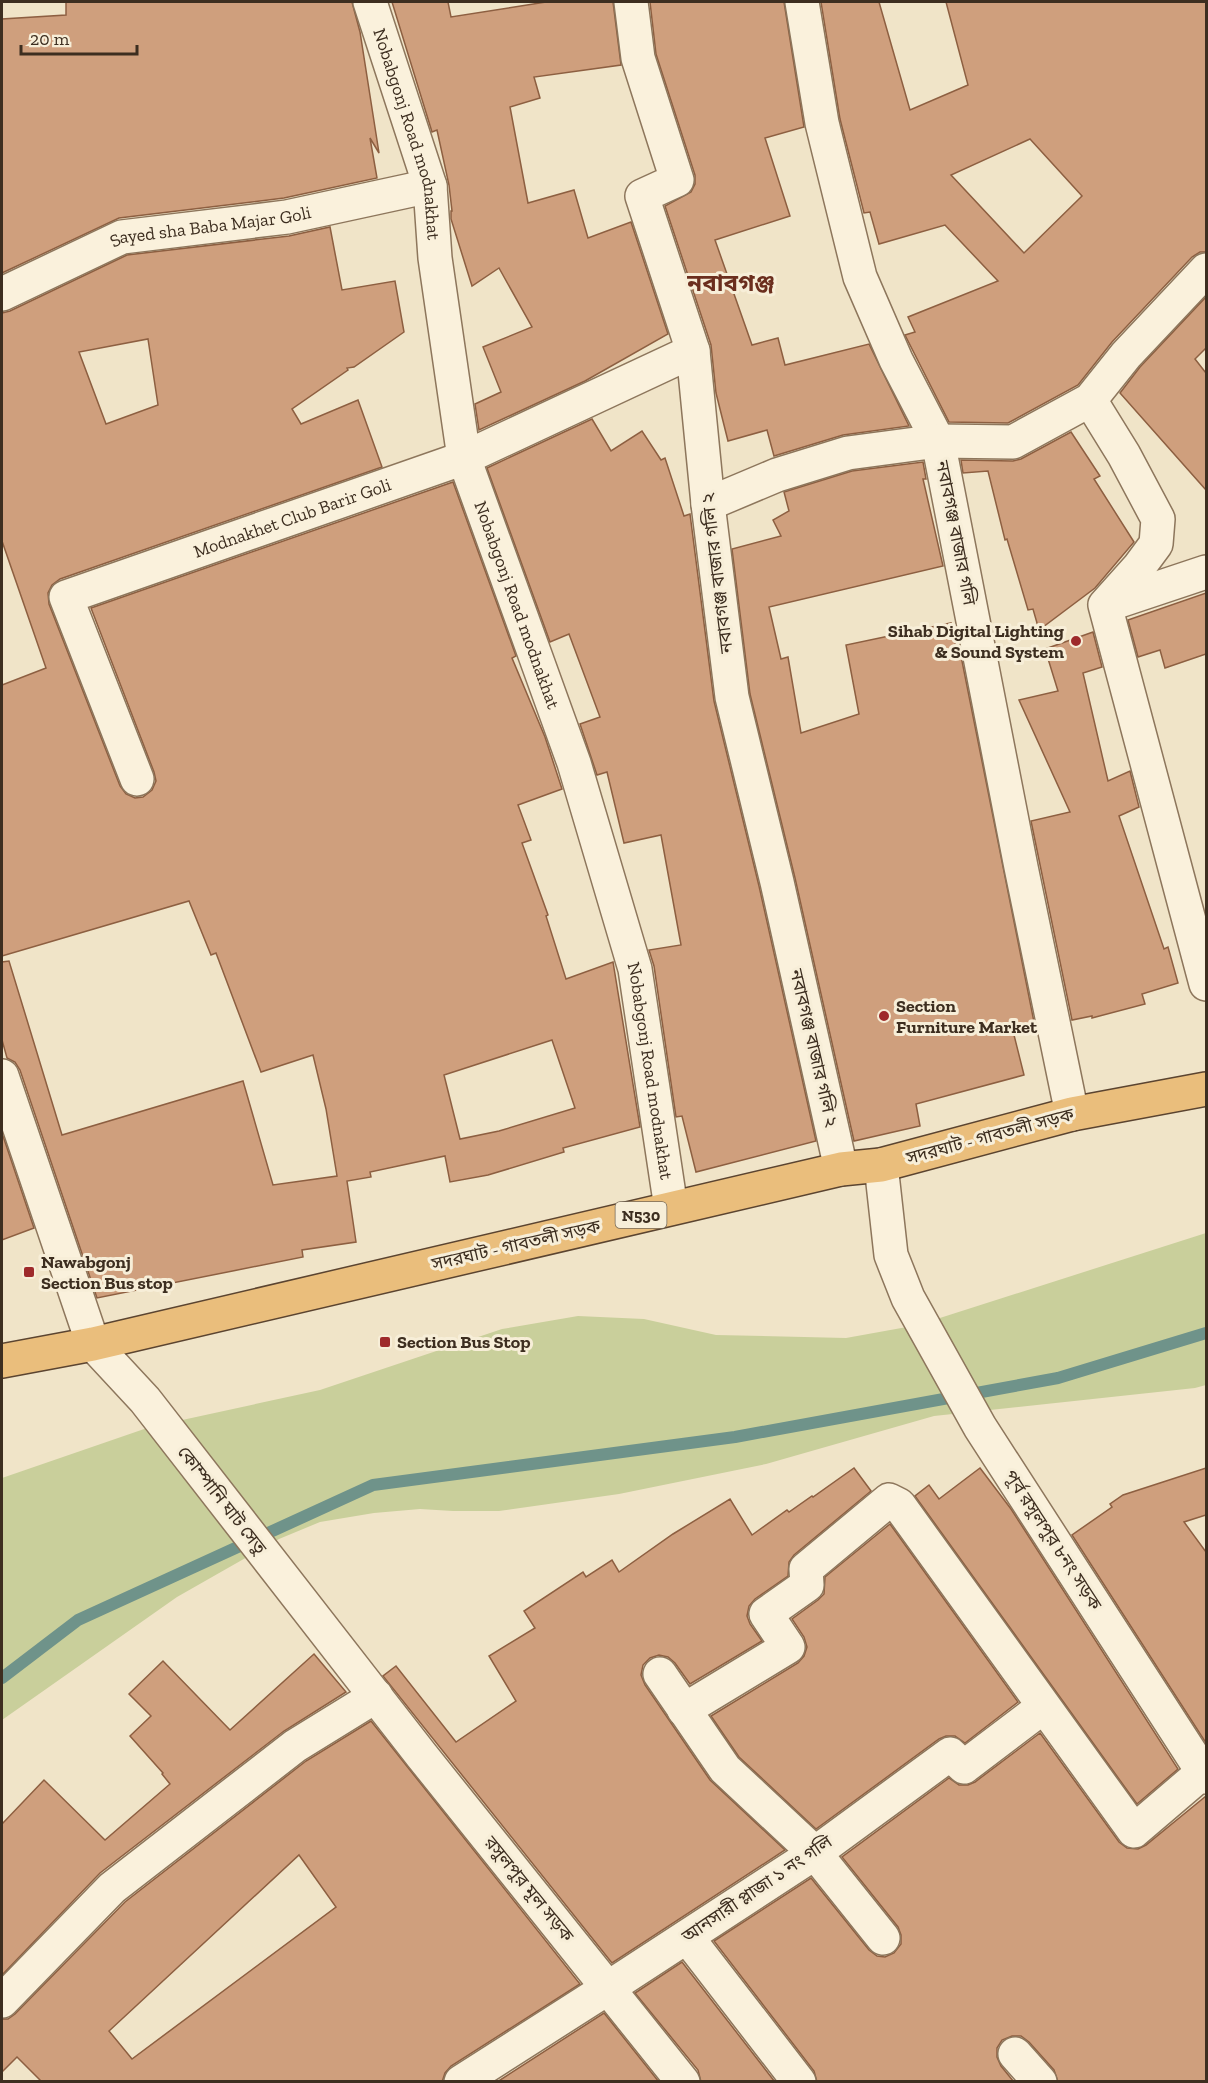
<svg xmlns="http://www.w3.org/2000/svg" width="1208" height="2083" viewBox="0 0 1208 2083" font-family="'Zilla Slab','Noto Sans Bengali',serif">
<rect width="100%" height="100%" fill="#f0e4c8"/>
<polygon fill="#c9cf9b" points="1206,1233 1206,1385 1195,1388 934,1416 766,1464 619,1494 499,1511 453,1511 420,1509 374,1513 320,1522 279,1539 177,1597 2,1720 2,1478 150,1427 320,1390 502,1329 578,1316 644,1319 716,1335 846,1338 918,1325"/>
<g fill="none" stroke-linecap="round" stroke-linejoin="round">
<polyline stroke="#6f938a" stroke-width="12" points="2,1678 78,1620 373,1485 735,1437 1058,1378 1206,1333"/>
</g>
<g fill="#cf9f7d" stroke="#8d5f41" stroke-width="1.5" fill-rule="evenodd">
<polygon points="66,2 352,2 360,32 379,153 370,138 377,178 284,198 119,218 2,273 2,19 66,15"/>
<polygon points="392,2 448,2 451,17 546,2 613,2 621,65 534,77 540,98 510,107 528,203 574,190 588,238 631,222 668,334 585,381 479,430 475,404 501,392 483,347 532,327 499,268 472,286 451,219 451,211 452,211 449,185 437,130 432,132"/>
<polygon points="650,2 784,2 804,127 765,138 790,216 715,240 752,345 778,338 785,365 869,344 909,426 843,435 774,456 767,430 728,441 716,393 711,345 665,206 691,192 695,184 695,175 656,54"/>
<path d="M821 2H879L910 110 968 85 946 2H1206V252H1200L1192 257 1112 342 1078 385 1008 423 949 422 905 335 915 332 908 317 998 281 945 225 879 244 870 212 864 213 840 119ZM1030 139 1082 196 1024 253 951 175Z"/>
<path d="M330 227 342 290 395 281 404 332 354 367 347 368 348 370 292 409 301 424 358 400 382 467 60 579 52 585 48 593 49 604 120 786 126 794 135 798 143 797 152 790 156 781 154 772 91 608 453 482 516 656 512 658 545 737 562 789 518 805 531 840 522 843 548 915 546 916 566 979 613 962 640 1127 563 1148 564 1152 488 1175 450 1182 445 1156 370 1172 371 1177 347 1181 356 1242 302 1250 303 1257 97 1298 20 1070 15 1062 7 1058 2 1040V962L9 961 62 1135 243 1081 273 1185 337 1176 326 1109 313 1055 261 1072 216 953 211 955 189 901 2 956V685L46 668 2 541V313L10 311 127 255 289 236ZM148 339 158 405 106 424 79 352ZM552 1040 575 1108 499 1131 460 1139 444 1075Z"/>
<polygon points="1206,297 1206,348 1195,359 1206,373 1206,490 1120,393 1140,367"/>
<polygon points="592,419 611,451 642,431 661,460 665,458 684,516 690,514 714,701 759,886 816,1141 696,1172 682,1116 676,1117 654,966 649,950 681,945 661,835 624,843 607,772 597,775 580,724 600,717 569,634 550,642 487,468"/>
<polygon points="1071,432 1100,476 1094,479 1134,542 1095,588 1039,630 1033,609 1028,610 1007,539 1005,540 988,471 963,473 961,460 1013,461 1021,459"/>
<polygon points="923,462 926,479 923,479 943,566 769,607 781,659 788,657 801,733 859,714 846,645 951,623 958,657 961,656 1035,1027 1013,1031 1024,1075 916,1104 920,1126 854,1141 795,878 750,694 732,549 781,536 773,520 789,511 784,492 852,471"/>
<polygon points="1206,593 1206,654 1165,668 1160,650 1138,657 1128,620"/>
<polygon points="1093,632 1102,667 1083,673 1108,781 1130,771 1139,807 1119,816 1164,949 1168,947 1178,983 1142,994 1145,1004 1092,1018 1092,1016 1072,1020 1031,821 1070,812 1019,700 1058,691 1045,649"/>
<polygon points="2,1133 34,1228 2,1240"/>
<polygon points="854,1468 871,1491 794,1555 789,1562 788,1576 755,1599 749,1606 747,1616 750,1624 762,1641 690,1684 675,1663 668,1657 659,1655 650,1658 643,1665 641,1675 645,1685 710,1780 785,1850 612,1963 383,1676 396,1666 456,1742 516,1701 489,1656 535,1628 524,1611 583,1572 586,1577 612,1560 619,1572 673,1534 730,1499 752,1535 787,1510 789,1512 812,1496 813,1497"/>
<polygon points="980,1468 1011,1509 1178,1769 1137,1804 915,1496 929,1485 939,1499"/>
<polygon points="1206,1468 1206,1515 1184,1522 1206,1552 1206,1743 1072,1535 1112,1507 1110,1504 1123,1495"/>
<polygon points="890,1524 1018,1702 965,1743 955,1736 946,1736 939,1739 816,1829 739,1757 711,1716 798,1663 804,1656 807,1647 804,1637 792,1619 818,1600 824,1594 825,1577"/>
<polygon points="314,1654 346,1692 284,1731 100,1873 2,1975 2,1824 44,1780 105,1840 170,1784 162,1774 163,1773 130,1736 151,1716 129,1694 163,1661 230,1730"/>
<path d="M371 1721 580 1984 451 2066 445 2073 442 2082H42L17 2057 2 2072V2019H8L15 2014 125 1902 306 1761ZM299 1855 336 1907 132 2059 109 2031Z"/>
<polygon points="1040,1733 1119,1842 1127,1848 1138,1849 1146,1845 1206,1796 1206,2082 1058,2082 1054,2070 1029,2042 1021,2036 1012,2036 1002,2040 997,2048 997,2057 1001,2066 1014,2082 817,2082 814,2071 714,1941 811,1878 869,1950 877,1956 885,1957 894,1953 901,1944 901,1935 898,1927 842,1857 949,1778 959,1785 968,1785 975,1782"/>
<polygon points="682,1962 775,2082 701,2082 698,2070 635,1993"/>
<polygon points="604,2013 659,2082 497,2082"/>
</g>
<g fill="none" stroke-linecap="round" stroke-linejoin="round">
<defs>
<g id="minor">
<path id="s1" d="M370 2 430 186 435 258 464 458 574 763 635 969 671 1208"/>
<polyline points="631,2 638,58 677,180 642,196 693,351 708,504 732,697 777,882 841,1169"/>
<polyline points="802,2 822,123 860,277 896,360 938,441 1021,867 1072,1114"/>
<path id="s2" d="M2 294 122 237 287 217 430 186"/>
<polyline points="1090,400 1124,455 1158,519 1156,544 1139,567 1105,605 1206,984"/>
<polyline points="708,504 777,475 848,453 938,441 1013,442 1090,400 1126,355 1206,270"/>
<polyline points="1107,605 1206,572"/>
<path id="s3" d="M137 779 66 597 464 458 693 351"/>
<polyline points="881,1165 891,1255 908,1298 980,1427 1206,1777"/>
<polyline points="660,1674 725,1769 815,1853 883,1938"/>
<polyline points="684,1710 788,1647 766,1614 807,1585 806,1569 889,1500 899,1505 1134,1831 1203,1772"/>
<polyline points="687,1937 799,2082"/>
<polyline points="2,2001 112,1888 295,1746 376,1696"/>
<polyline points="1015,2054 1040,2082"/>
<polyline points="461,2082 608,1988 815,1853 950,1754 964,1767 1043,1707"/>
</g>
<polyline id="tertiary" points="2,1076 93,1344 145,1400 422,1756 683,2082"/>
<polyline id="trunk" points="2,1361 93,1344 841,1169 881,1165 1072,1114 1206,1089"/>
</defs>
<use href="#minor" stroke="#8d765c" stroke-width="36"/>
<use href="#tertiary" stroke="#8d765c" stroke-width="36"/>
<use href="#trunk" stroke="#5b4430" stroke-width="36"/>
<use href="#minor" stroke="#faf1dc" stroke-width="33"/>
<use href="#tertiary" stroke="#faf1dc" stroke-width="33"/>
<use href="#trunk" stroke="#eabe7c" stroke-width="33"/>
</g>
<g fill="#9e2a2b" stroke="#f7eed8" stroke-width="2">
<circle cx="1076" cy="641" r="6"/>
<circle cx="884" cy="1016" r="6"/>
<rect x="23" y="1266" width="12" height="12" rx="3"/>
<rect x="379" y="1336" width="12" height="12" rx="3"/>
</g>
<g text-anchor="middle" dominant-baseline="central" stroke-width="6" stroke-linejoin="round" paint-order="stroke">
<rect fill="#f7eed8" stroke="#756857" stroke-width="1.5" x="615.5" y="1202" width="51" height="26" rx="4.5"/>
<g font-size="16" font-weight="bold" fill="#3d2e20">
<text x="641" y="1215">N530</text>
</g>
<g font-size="18" fill="#3d2e20" stroke="#f7eed8">
<text stroke="none"><textPath href="#s1" startOffset="138">Nobabgonj Road modnakhat</textPath></text>
<text stroke="none"><textPath href="#s2" startOffset="222">Sayed sha Baba Majar Goli</textPath></text>
<text stroke="none"><textPath href="#s3" startOffset="435">Modnakhet Club Barir Goli</textPath></text>
<text transform="translate(956 533) rotate(79)">নবাবগঞ্জ বাজার গলি</text>
<text transform="translate(717 573) rotate(-97)">নবাবগঞ্জ বাজার গলি ২</text>
<text stroke="none"><textPath href="#s1" startOffset="624">Nobabgonj Road modnakhat</textPath></text>
<text transform="translate(814 1048) rotate(77)">নবাবগঞ্জ বাজার গলি ২</text>
<text stroke="none"><textPath href="#s1" startOffset="1110">Nobabgonj Road modnakhat</textPath></text>
<text transform="translate(990 1136) rotate(-15)">সদরঘাট - গাবতলী সড়ক</text>
<text transform="translate(516 1245) rotate(-13)">সদরঘাট - গাবতলী সড়ক</text>
<text transform="translate(222 1500) rotate(52)">কোম্পানি ঘাট সেতু</text>
<text transform="translate(1053 1540) rotate(57)">পূর্ব রসুলপুর ৮নং সড়ক</text>
<text transform="translate(529 1889) rotate(51)">রসুলপুর মূল সড়ক</text>
<text transform="translate(757 1889) rotate(-34)">আনসারী প্লাজা ১ নং গলি</text>
</g>
<g font-size="18" font-weight="bold" fill="#3d2e20" stroke="#f7eed8" text-anchor="start">
<text x="1064" y="631" text-anchor="end">Sihab Digital Lighting<tspan x="1064" dy="21">&amp; Sound System</tspan></text>
<text x="896" y="1006">Section<tspan x="896" dy="21">Furniture Market</tspan></text>
<text x="41" y="1262">Nawabgonj<tspan x="41" dy="21">Section Bus stop</tspan></text>
<text x="397" y="1342">Section Bus Stop</text>
</g>
<g font-size="24" font-weight="bold" fill="#6b2e1e" stroke="#f7eed8">
<text x="731" y="282">নবাবগঞ্জ</text>
</g>
</g>
<rect width="1208" height="2083" fill="none" stroke="#3d2e20" stroke-width="6"/>
<path d="M21 45v9h116v-9" fill="none" stroke="#3d2e20" stroke-width="3"/>
<text x="30" y="45" font-size="18" fill="#3d2e20" stroke="#f7eed8" stroke-width="4.5" paint-order="stroke">20 m</text>
</svg>
